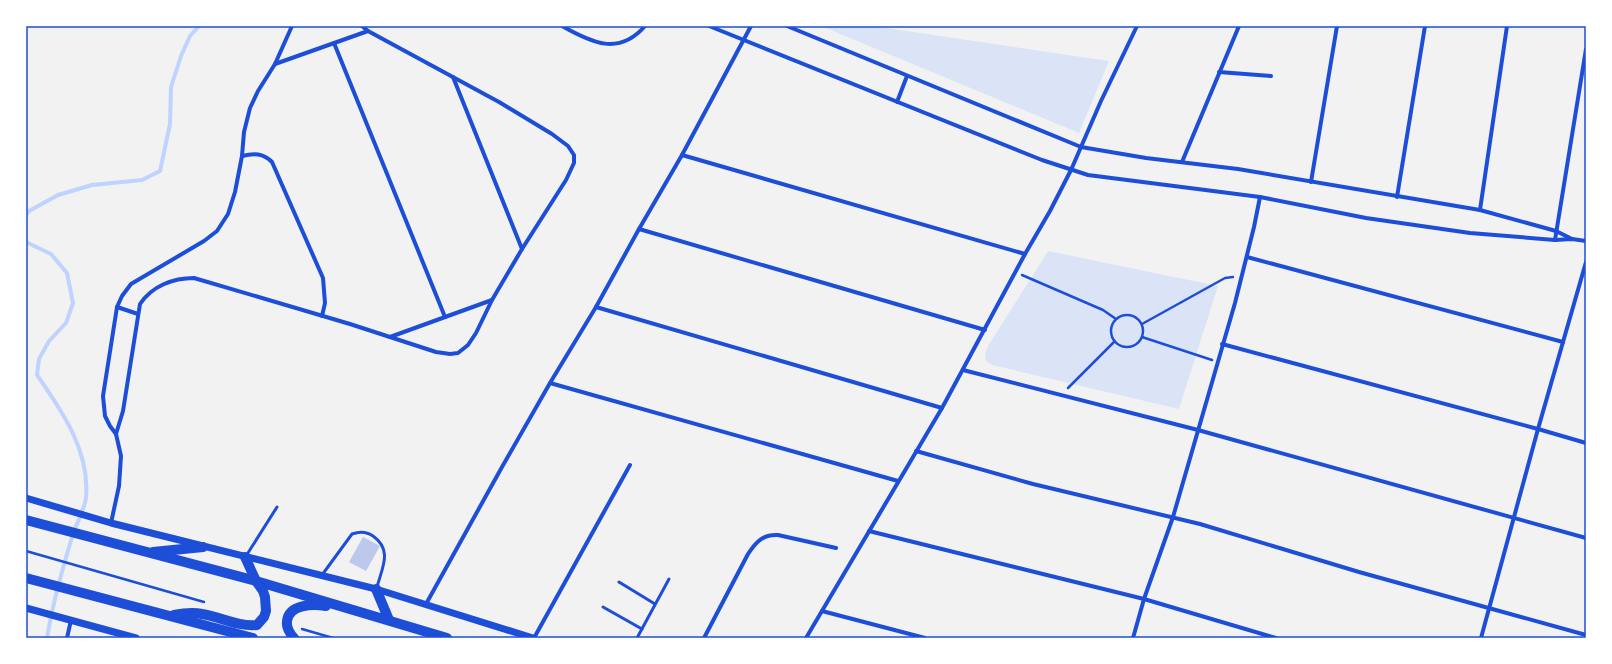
<svg xmlns="http://www.w3.org/2000/svg" width="1612" height="664" viewBox="0 0 1612 664" font-family="'PT Sans Narrow',sans-serif">
<rect width="100%" height="100%" fill="#f2f2f2"/>
<g fill="#dbe4f7">
<polygon points="821,26 873,26 1109,61 1079,133"/>
<polygon points="1048,251 1218,286 1179,409 992,365 986,361 985,354 988,346"/>
</g>
<g fill="none" stroke-linecap="round" stroke-linejoin="round">
<g stroke="#bfd3fe" stroke-width="4">
<polyline points="26,215 29,211 58,195 92,185 142,180 160,171 170,124 171,87 181,56 190,36 199,26"/>
<path d="M26 242 51 254 67 273 73 303 66 323 49 341 39 359 37 375C62 411 90 451 86 497 85 508 78 521 74 531 63 566 53 602 47 638"/>
</g>
</g>
<polygon fill="#bdc9ec" points="363,537 380,546 366,571 349,562"/>
<g fill="none" stroke-linecap="round" stroke-linejoin="round">
<g stroke="#1d4ed8" stroke-width="2.5">
<polyline points="1022,275 1103,310 1116,319"/>
<circle cx="1127" cy="331" r="16"/>
<polyline points="1142,324 1225,278 1233,277"/>
<polyline points="1142,337 1212,360"/>
<polyline points="1068,388 1114,342"/>
<polyline points="26,551 204,602"/>
<polyline points="302,629 333,638"/>
</g>
<g stroke="#1d4ed8" stroke-width="3">
<polyline points="246,556 277,507"/>
<path d="M322 575 352 534C360 531 366 531 373 536 393 550 382 568 377 587"/>
<polyline points="619,582 655,604"/>
<polyline points="603,607 642,629"/>
<polyline points="637,638 669,579"/>
</g>
<g stroke="#1d4ed8" stroke-width="4">
<path d="M562 26C592 43 619 56 645 26"/>
<polyline points="709,26 1042,160 1088,175 1260,197 1366,218 1470,233 1555,240 1572,239 1586,241"/>
<polyline points="787,26 1081,147 1146,158 1238,169 1480,210 1556,231 1572,239"/>
<polyline points="334,43 445,317"/>
<polyline points="275,64 368,31"/>
<polyline points="1219,72 1271,76"/>
<polyline points="453,77 522,249"/>
<polyline points="897,102 907,76"/>
<polyline points="682,155 1025,254"/>
<path d="M242 156C254 153 263 153 272 162L323 278 325 303 322 316"/>
<polyline points="1182,162 1239,26"/>
<polyline points="1311,182 1337,26"/>
<polyline points="1397,197 1425,26"/>
<polyline points="1480,210 1507,26"/>
<polyline points="639,229 985,330"/>
<polyline points="1555,240 1586,49"/>
<polyline points="1247,257 1563,342"/>
<polyline points="117,307 138,314"/>
<polyline points="596,307 942,408"/>
<polyline points="390,337 492,300"/>
<polyline points="1222,344 1538,429 1586,443"/>
<polyline points="963,370 1198,430 1586,538"/>
<polyline points="550,383 898,481"/>
<path d="M116 434 123 411 140 304C152 286 173 278 194 278L350 324 436 352 450 354 458 353 468 345 476 333 492 300 522 249 566 180 574 163V155L568 146 552 134 499 102 368 31 362 26"/>
<polyline points="916,451 1033,484 1200,524 1359,572 1586,635"/>
<polyline points="111,523 119,486 121,456 116,434 110,426 105,416 103,396 117,307 122,296 131,284 204,241 217,231 228,214 235,192 242,156 244,132 250,108 258,91 275,64 292,26"/>
<polyline points="869,531 1144,599 1276,638"/>
<polyline points="426,604 502,467 550,383 596,307 639,229 682,155 751,26"/>
<polyline points="822,611 925,638"/>
<polyline points="67,638 71,620"/>
<polyline points="534,638 630,465"/>
<path d="M704 638 748 554C756 542 763 534 778 535L836 548"/>
<polyline points="806,638 942,408 1025,254 1050,211 1071,170 1101,101 1137,26"/>
<polyline points="1133,638 1144,599 1173,517 1235,303 1254,227 1260,197"/>
<polyline points="1481,638 1538,429 1586,262"/>
</g>
<g stroke="#1d4ed8" stroke-width="7">
<polyline points="26,498 111,523 376,589 533,638"/>
<polyline points="26,608 136,638"/>
</g>
<g stroke="#1d4ed8" stroke-width="10">
<polyline points="26,520 256,581 447,638"/>
<polyline points="153,552 203,547"/>
<polyline points="26,578 253,638"/>
<polyline points="376,589 389,620"/>
<path d="M174 615C184 613 193 612 202 614 221 617 238 627 257 625L264 617 266 611 265 597 263 591 256 581 245 557"/>
<path d="M294 638C290 634 286 627 287 621 289 604 313 604 326 606"/>
</g>
</g>
<rect width="1612" height="664" fill="none" stroke="#ffffff" stroke-width="54"/>
<rect x="27" y="27" width="1558" height="610" fill="none" stroke="#1d4ed8" stroke-width="1.5"/>
</svg>
